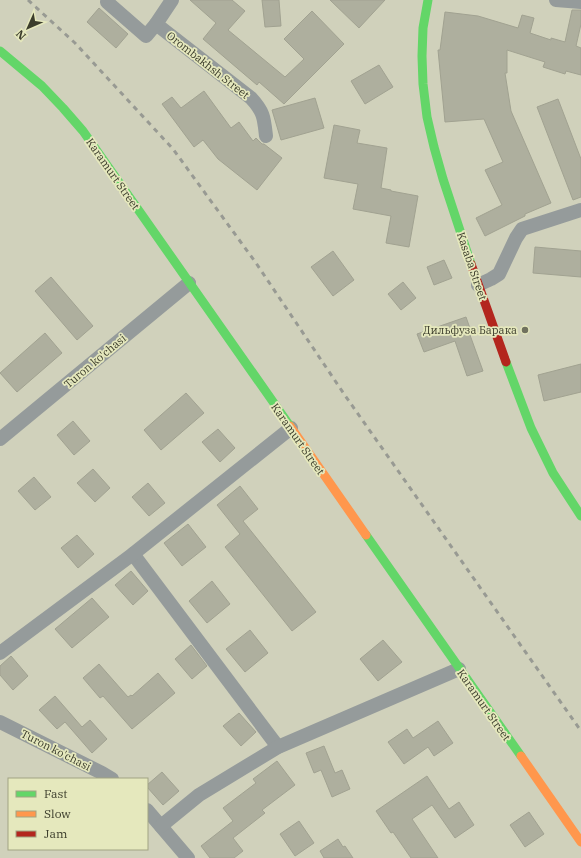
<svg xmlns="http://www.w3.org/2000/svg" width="581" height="858" viewBox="0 0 581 858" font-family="'IBM Plex Serif',serif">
<rect width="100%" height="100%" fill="#d0d1bb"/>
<g fill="#aeaf9e" stroke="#a1a291">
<polygon points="190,0 232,0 245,11 228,30 285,77 304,59 284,39 312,11 344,44 284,104 259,82 257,85 203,39 216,23"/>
<polygon points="262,0 279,0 281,26 265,27"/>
<polygon points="330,0 385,0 359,28"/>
<polygon points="99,8 128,34 116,48 87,22"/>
<polygon points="572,10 581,10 581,24 576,46 581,48 581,75 566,71 565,74 543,67 545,62 507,50 507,73 505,73 511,111 551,203 525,214 525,216 485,236 476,218 502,205 485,170 503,162 484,119 445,122 438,50 440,50 445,12 478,16 518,28 522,15 534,18 530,33 551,40 551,38 565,42"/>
<polygon points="379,65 393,87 365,104 351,81"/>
<polygon points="204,91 231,128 239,122 253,141 256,138 262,144 264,144 282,158 257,190 218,159 203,140 194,147 162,104 172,97 181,108"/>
<polygon points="315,98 324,128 281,140 272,110"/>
<polygon points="558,99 581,159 581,197 573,200 537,107"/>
<polygon points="334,125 360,130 357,143 387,148 381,188 391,190 391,191 418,196 409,247 386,243 391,216 353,209 358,184 324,178"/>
<polygon points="535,247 581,251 581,277 533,273"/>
<polygon points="333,251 354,280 333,296 311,267"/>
<polygon points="444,260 452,278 434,285 427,267"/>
<polygon points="51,277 93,326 77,340 35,291"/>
<polygon points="403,282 416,298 401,310 388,294"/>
<polygon points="466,317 472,334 470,335 483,371 467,376 455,341 424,352 417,334"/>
<polygon points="45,333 62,353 17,392 0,373"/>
<polygon points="581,364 581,392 544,401 538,375"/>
<polygon points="186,393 204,413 161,450 144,430"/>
<polygon points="73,421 90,441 74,455 57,435"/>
<polygon points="218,429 235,448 220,462 202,442"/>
<polygon points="93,469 110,488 95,502 77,483"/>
<polygon points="34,477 51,497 35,510 18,491"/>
<polygon points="148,483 165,503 149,516 132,497"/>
<polygon points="240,486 258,509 243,521 316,612 292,631 225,547 240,534 217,505"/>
<polygon points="188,524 206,547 182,566 164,543"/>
<polygon points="77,535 94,554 78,568 61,548"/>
<polygon points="131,571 148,591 133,605 115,585"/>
<polygon points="212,581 230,604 207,623 189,601"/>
<polygon points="92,598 109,617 72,648 55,629"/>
<polygon points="250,630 268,653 245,672 226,649"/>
<polygon points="383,640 402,662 378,681 360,659"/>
<polygon points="191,645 207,666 192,679 175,659"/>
<polygon points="11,656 28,676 13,690 0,675 0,666"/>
<polygon points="99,664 128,697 131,695 132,696 158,673 175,693 132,729 103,696 100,698 83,678"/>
<polygon points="55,696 82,727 90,720 107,739 92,753 65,722 57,729 39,710"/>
<polygon points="239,713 256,732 241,746 223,726"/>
<polygon points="438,721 453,743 434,756 428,747 404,764 388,742 407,729 413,738"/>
<polygon points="324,746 335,773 342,770 350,789 332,797 321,770 314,773 306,753"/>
<polygon points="277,761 295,785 262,810 265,813 233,838 243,851 234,858 210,858 201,846 233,821 223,808 256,783 253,779"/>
<polygon points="162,772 179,791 163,805 147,787 147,785"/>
<polygon points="427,776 449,809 459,802 474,825 455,838 432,805 412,819 438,858 411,858 393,832 391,833 376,811"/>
<polygon points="529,812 544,834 525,847 510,825"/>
<polygon points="299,821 314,843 295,856 280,834"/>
<polygon points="338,839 343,847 345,846 353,858 324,858 320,851"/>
</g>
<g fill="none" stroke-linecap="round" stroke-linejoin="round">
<g stroke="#959b9b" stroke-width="14">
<path d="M172 0 156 24 251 98C264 112 264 118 266 136"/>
<polyline points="556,0 581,2"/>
<polyline points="107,2 146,36 156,24"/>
<polyline points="478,285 491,279 499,274 516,238 522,229 581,210"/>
<polyline points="0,439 189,283"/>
<polyline points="133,554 278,747"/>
<polyline points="0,653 133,554 291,428"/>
<polyline points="0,722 102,773 112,779"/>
<polyline points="147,810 188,858"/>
<polyline points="161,826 199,795 278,747 459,669"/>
</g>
<g stroke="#63d668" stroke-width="9">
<polyline points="428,0 423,28 422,56 423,84 427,117 434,147 443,179 471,264"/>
<polyline points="0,51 42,86 63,108 83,131 290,426"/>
<polyline points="506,362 531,428 553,473 581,516"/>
<polyline points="366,535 521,756"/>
</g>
<g stroke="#ff974d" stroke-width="9">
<polyline points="290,426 366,535"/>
<polyline points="521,756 581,842"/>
</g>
<polyline stroke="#b3261e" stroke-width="9" points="471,264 506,362"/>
<polyline stroke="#989a93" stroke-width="3" stroke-dasharray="5 5" stroke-linecap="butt" points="28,0 75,43 173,149 256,263 344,394 581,731"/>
</g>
<circle fill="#70715e" stroke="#e5e8bd" stroke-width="1.5" cx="525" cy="330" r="4"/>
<g text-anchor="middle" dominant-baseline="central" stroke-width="3.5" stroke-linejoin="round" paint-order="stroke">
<g font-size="11" fill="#3c3d2c" stroke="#e5e8bd">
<text transform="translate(208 65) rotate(38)">Orombakhsh Street</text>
<text transform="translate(113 174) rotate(55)">Karamurt Street</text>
<text transform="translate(472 266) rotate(71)">Kasaba Street</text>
<text transform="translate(95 361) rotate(-40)">Turon ko'chasi</text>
<text transform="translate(298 439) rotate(55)">Karamurt Street</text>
<text transform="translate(484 705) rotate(55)">Karamurt Street</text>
<text transform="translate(56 750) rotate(27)">Turon ko'chasi</text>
</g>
<g font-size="11" fill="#3c3d2c" stroke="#e5e8bd" text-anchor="end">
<text x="517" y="330">Дильфуза Барака</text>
</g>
</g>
<rect x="8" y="778" width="140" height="72" fill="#e5e8bd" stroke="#a1a483"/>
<rect x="16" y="791" width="20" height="6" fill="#63d668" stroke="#a1a483"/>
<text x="44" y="798" font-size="12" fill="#3c3d2c">Fast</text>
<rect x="16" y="811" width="20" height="6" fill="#ff974d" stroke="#a1a483"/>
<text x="44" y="818" font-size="12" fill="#3c3d2c">Slow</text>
<rect x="16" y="831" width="20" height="6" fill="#b3261e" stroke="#a1a483"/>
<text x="44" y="838" font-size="12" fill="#3c3d2c">Jam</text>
<g transform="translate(28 28) rotate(225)" stroke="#e5e8bd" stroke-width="3" paint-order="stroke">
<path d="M0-3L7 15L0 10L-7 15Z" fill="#3c3d2c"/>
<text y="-6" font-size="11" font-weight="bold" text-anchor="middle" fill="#3c3d2c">N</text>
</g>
</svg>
